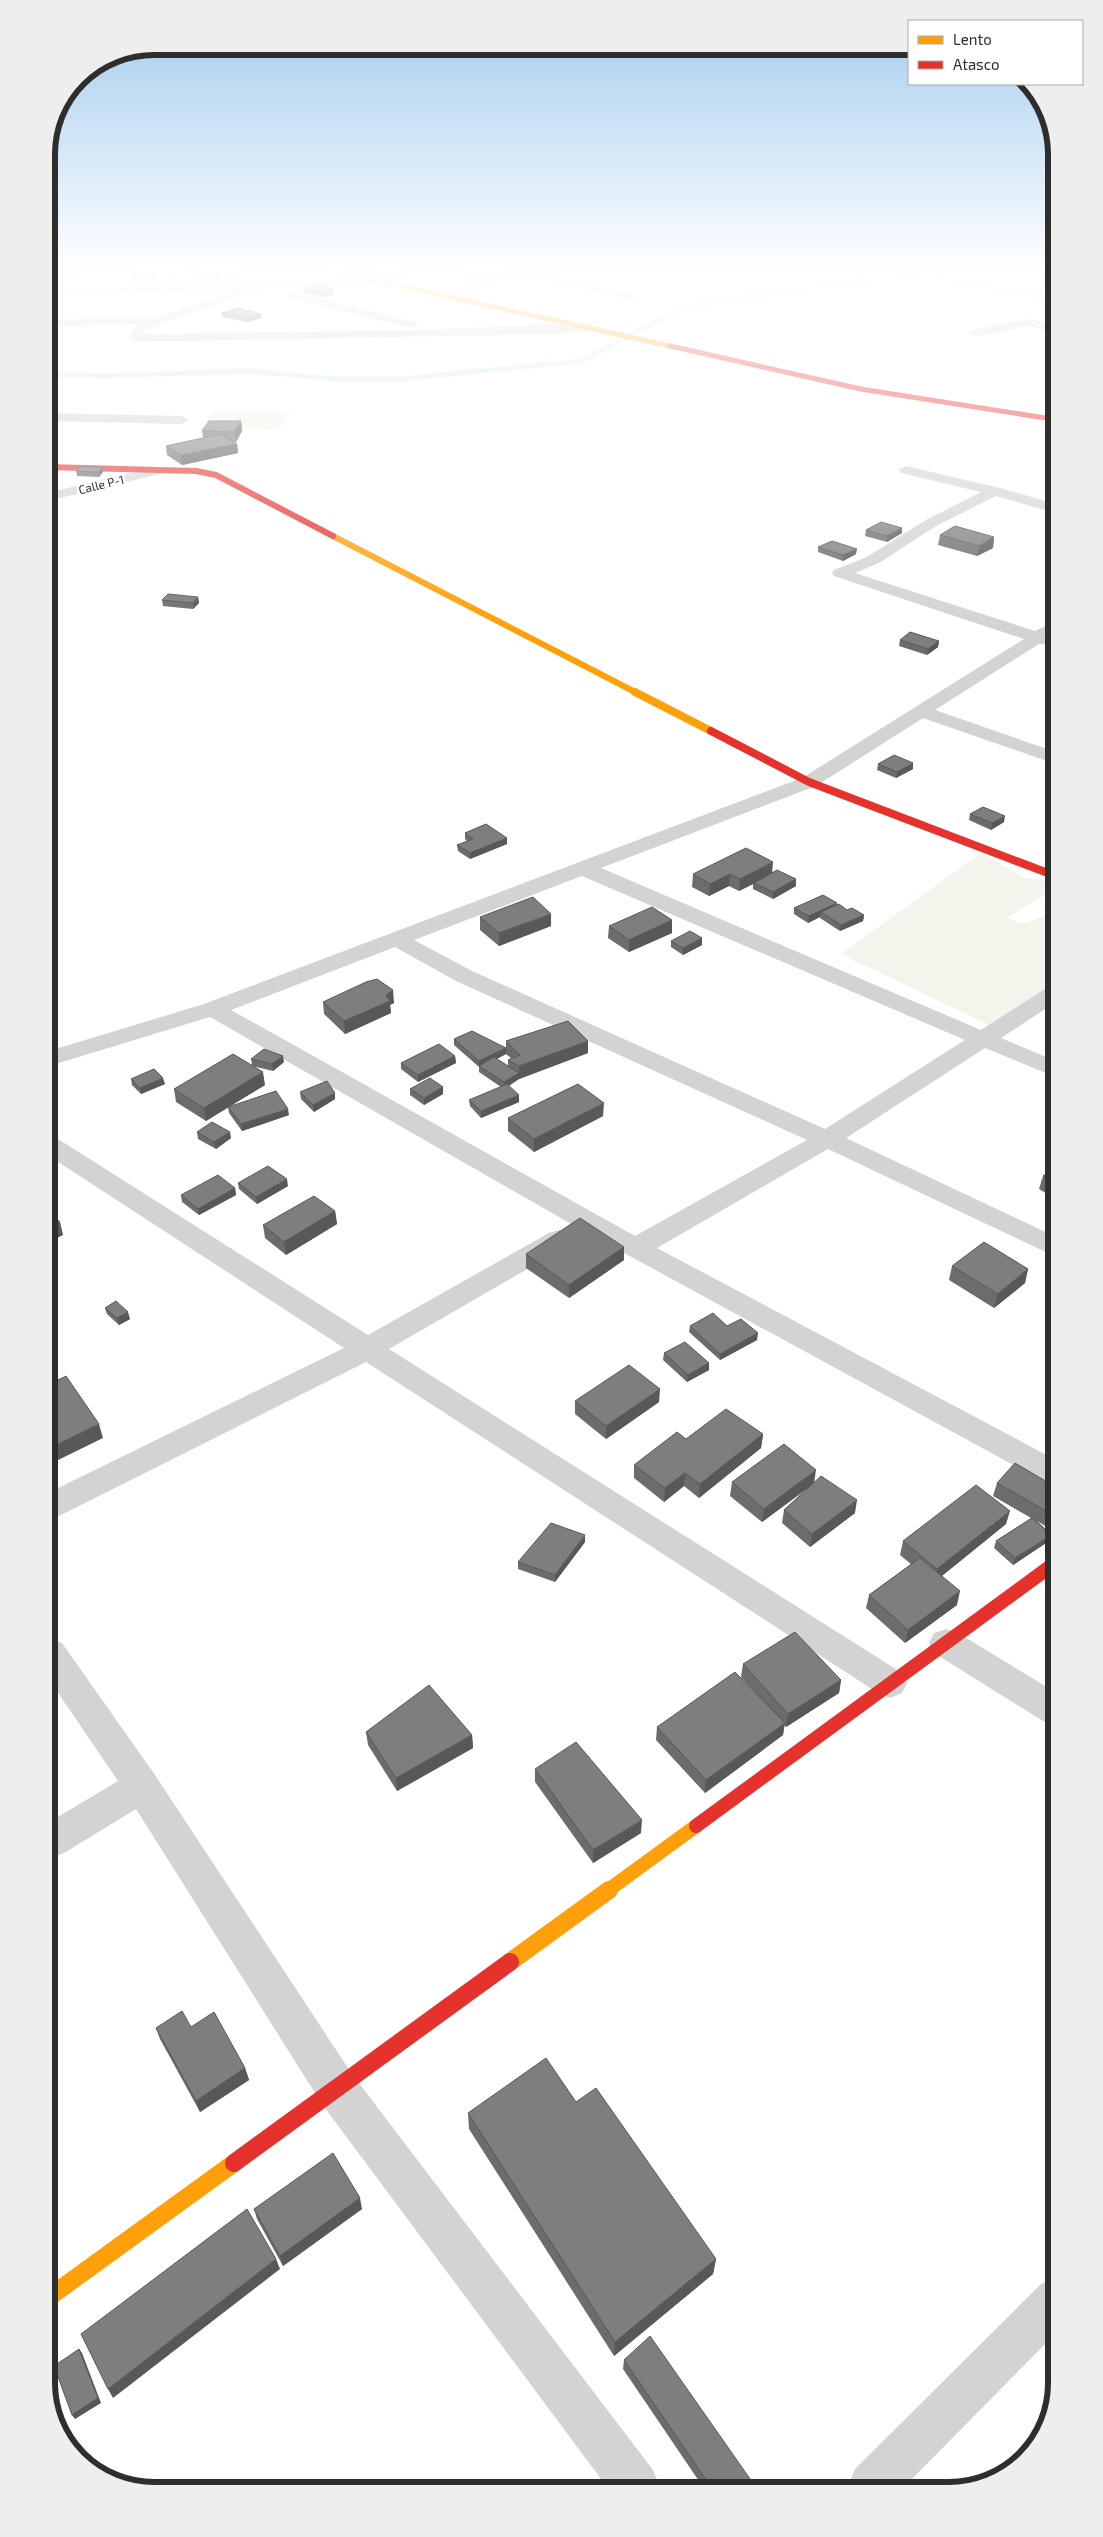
<svg xmlns="http://www.w3.org/2000/svg" width="1103" height="2537" viewBox="0 0 1103 2537" font-family="'Exo 2',sans-serif">
<rect width="100%" height="100%" fill="#fff"/>
<g fill="#f2f5eb">
<polygon points="214,410 290,412 279,430 200,429"/>
<polygon points="981,853 1025,878 1053,881 1053,889 1007,918 1022,924 1053,913 1053,987 993,1027 841,954"/>
</g>
<g fill="none" stroke-linecap="round" stroke-linejoin="round">
<polyline stroke="#d7ebf3" stroke-width="5" points="47,374 103,376 244,371 338,379 400,379 581,361 675,312 704,304 858,281 933,277 1051,298"/>
<g fill="#d3d3d3" fill-rule="evenodd">
<polygon points="83,271 102,271 56,285 51,282"/>
<polygon points="404,271 421,271 393,282 388,279"/>
<polygon points="537,271 585,271 580,274 500,281 453,296 447,293 499,275"/>
<polygon points="552,277 630,294 636,297 630,300 548,282 547,280"/>
<polygon points="382,279 386,280 386,284 241,290 233,299 145,329 143,334 416,330 588,323 594,327 588,331 555,334 135,342 129,338 137,324 47,326 47,320 158,317 225,295 229,290 47,296 47,290"/>
<polygon points="291,292 416,322 418,324 412,328 287,297 285,295"/>
<polygon points="1031,319 1051,325 1051,332 1030,326 975,337 969,333 975,329"/>
<polygon points="47,413 182,416 189,420 182,424 47,421"/>
<path d="M906 466 1000 488 1052 503V512L996 496 936 526 879 563 855 573 1035 631 1052 623V645L1039 644 935 710 1053 751V763L923 718 816 786 601 868 981 1030 1045 989 1053 987V1004L1001 1038 1053 1060V1076L985 1048 846 1138 1054 1236V1256L828 1149 657 1248 1054 1459V1485L1043 1481 580 1229 210 1017 49 1066V1051L204 1004 802 778 1024 639 834 576 832 573 834 570 867 557 926 520 981 492 901 473 899 470ZM582 876 965 1040 825 1129 472 971 414 940ZM395 947 456 981 807 1140 635 1236 231 1010Z"/>
<polygon points="155,467 162,471 160,474 47,501 47,493"/>
<polygon points="49,1137 58,1139 368,1335 549,1233 559,1230 569,1233 573,1239 569,1245 389,1349 902,1673 907,1683 902,1693 890,1698 878,1693 366,1362 61,1515 50,1518 50,1492 344,1348 49,1156"/>
<polygon points="946,1629 958,1633 1055,1692 1055,1725 1043,1721 934,1653 929,1643 934,1633"/>
<polygon points="50,1639 62,1643 155,1775 352,2074 653,2470 660,2487 607,2487 322,2104 136,1809 64,1853 51,1858 51,1821 118,1781 50,1681"/>
<polygon points="1056,2278 1057,2332 906,2485 848,2486 855,2469 1041,2284"/>
</g>
<polyline stroke="#ff9f0a" stroke-width="5" points="333,271 670,346"/>
<polyline stroke="#ff9f0a" stroke-width="6" points="333,536 637,693"/>
<polyline stroke="#ff9f0a" stroke-width="8" points="635,692 711,731"/>
<polyline stroke="#ff9f0a" stroke-width="14" points="607,1891 696,1826"/>
<g stroke="#ff9f0a" stroke-width="18">
<polyline points="510,1962 609,1890"/>
<polyline points="52,2295 234,2163"/>
</g>
<polyline stroke="#e5322d" stroke-width="5" points="670,346 861,389 1052,419"/>
<polyline stroke="#e5322d" stroke-width="6" points="47,467 196,471 216,475 333,536"/>
<polyline stroke="#e5322d" stroke-width="8" points="711,731 809,782 1053,875"/>
<polyline stroke="#e5322d" stroke-width="14" points="696,1826 1055,1563"/>
<polyline stroke="#e5322d" stroke-width="18" points="234,2163 510,1962"/>
</g>
<g fill="#6c6c6c" fill-rule="evenodd">
<polygon points="155,271 180,271 168,275"/>
<polygon points="204,271 238,271 238,273 226,277 220,275 221,277 210,280 198,277 197,273"/>
<polygon points="373,271 397,271 386,275"/>
<polygon points="466,271 501,271 477,279 464,276 464,272"/>
<polygon points="133,273 155,273 156,277 146,280 133,277"/>
<polygon points="304,289 334,294 324,297 305,293"/>
<polygon points="221,313 262,318 248,322 222,317"/>
<polygon points="241,421 242,431 236,442 234,442 237,444 238,453 182,465 167,455 166,446 203,438 202,431"/>
<polygon points="76,471 103,472 99,477 77,476"/>
<polygon points="866,530 902,533 887,542 865,536"/>
<polygon points="940,535 994,537 993,548 977,556 938,545"/>
<polygon points="818,547 856,554 843,561 818,552"/>
<polygon points="198,597 199,603 193,609 163,606 162,600"/>
<polygon points="900,640 939,641 938,647 927,655 899,646"/>
<polygon points="878,764 913,769 896,778 877,770"/>
<polygon points="970,814 1004,822 991,830 969,820"/>
<polygon points="465,833 507,844 470,859 458,851 457,845 467,841 465,839"/>
<polygon points="1053,835 1053,844 1049,843 1051,837"/>
<polygon points="772,873 796,879 796,886 773,899 753,889 753,884 739,891 729,886 709,896 692,887 693,874"/>
<polygon points="837,905 847,910 864,915 863,921 840,931 820,918 820,917 808,923 794,914 794,908"/>
<polygon points="480,917 551,926 499,946 480,930"/>
<polygon points="672,920 672,933 629,952 608,938 609,926"/>
<polygon points="671,941 702,945 683,955 671,947"/>
<polygon points="323,1002 394,1003 390,1005 391,1013 345,1034 324,1014"/>
<path d="M454 1039 506 1048V1041L588 1053 519 1079 509 1086 519 1102 481 1118 470 1106 469 1100 501 1087 479 1072V1067L454 1045ZM506 1054 511 1058 508 1060V1066L497 1059Z"/>
<polygon points="455,1056 456,1063 418,1082 401,1069 401,1063"/>
<polygon points="251,1059 284,1062 273,1071 252,1066 265,1085 230,1106 289,1115 242,1131 229,1113 228,1107 206,1121 176,1102 174,1089 252,1065"/>
<polygon points="131,1079 165,1084 141,1094 132,1085"/>
<polygon points="443,1087 443,1094 424,1105 410,1095 410,1089"/>
<polygon points="300,1092 335,1099 314,1112 301,1099"/>
<polygon points="603,1116 534,1152 508,1131 508,1118"/>
<polygon points="197,1132 231,1138 216,1149 198,1139"/>
<polygon points="1054,1169 1054,1198 1039,1189 1043,1176"/>
<polygon points="238,1183 288,1186 257,1204 239,1189"/>
<polygon points="235,1188 236,1195 199,1215 182,1202 181,1195"/>
<polygon points="335,1211 337,1224 286,1255 265,1238 263,1225"/>
<polygon points="624,1247 624,1260 569,1298 526,1268 526,1254"/>
<polygon points="952,1266 1028,1269 1025,1283 994,1308 949,1280"/>
<polygon points="105,1308 130,1319 119,1325 107,1314"/>
<polygon points="690,1326 727,1326 757,1340 720,1360 689,1332"/>
<polygon points="664,1353 709,1363 709,1370 687,1382 663,1360"/>
<polygon points="575,1401 659,1402 606,1439 575,1414"/>
<polygon points="763,1434 761,1448 699,1498 684,1486 664,1502 634,1478 634,1465"/>
<polygon points="732,1482 814,1482 855,1513 810,1547 782,1523 784,1510 811,1486 762,1522 730,1496"/>
<polygon points="997,1483 1054,1486 1055,1532 1037,1521 1052,1535 1049,1541 1013,1565 994,1548 996,1541 1031,1518 993,1496"/>
<polygon points="1006,1524 942,1576 957,1605 905,1643 866,1608 869,1595 911,1564 900,1555 903,1541"/>
<polygon points="585,1542 555,1582 518,1569 518,1562"/>
<polygon points="743,1664 841,1680 839,1693 786,1727 784,1725 783,1735 705,1793 656,1740 657,1727 756,1694 741,1677"/>
<polygon points="366,1732 472,1735 473,1748 397,1791 368,1745"/>
<polygon points="535,1769 641,1833 593,1863 535,1782"/>
<polygon points="1055,1821 1055,1834 1052,1831"/>
<polygon points="191,2027 245,2068 249,2080 200,2112 160,2039 156,2028"/>
<polygon points="576,2102 716,2259 713,2274 614,2356 469,2129 468,2113"/>
<polygon points="254,2209 362,2209 283,2266 257,2219"/>
<polygon points="624,2360 755,2486 703,2487 623,2369"/>
</g>
<g fill="#585858">
<polygon points="167,271 180,271 168,275"/>
<polygon points="230,271 238,271 238,273 226,277 225,273"/>
<polygon points="386,271 397,271 386,275"/>
<polygon points="489,271 501,271 477,279 477,275"/>
<polygon points="155,273 156,277 146,280 145,276"/>
<polygon points="220,273 221,277 210,280 210,276"/>
<polygon points="334,289 334,294 324,297 323,293"/>
<polygon points="261,314 262,318 248,322 248,318"/>
<polygon points="241,421 242,431 236,442 234,432"/>
<polygon points="237,444 238,453 182,465 181,455"/>
<polygon points="103,467 103,472 99,477 98,472"/>
<polygon points="902,528 902,533 887,542 887,536"/>
<polygon points="994,537 993,548 977,556 979,546"/>
<polygon points="857,549 856,554 843,561 843,555"/>
<polygon points="198,597 199,603 193,609 193,603"/>
<polygon points="939,641 938,647 927,655 928,649"/>
<polygon points="913,763 913,769 896,778 897,772"/>
<polygon points="1005,816 1004,822 991,830 992,823"/>
<polygon points="507,838 507,844 470,859 470,853"/>
<polygon points="773,862 772,874 754,883 753,884 739,891 740,879"/>
<polygon points="730,874 729,886 709,896 710,884"/>
<polygon points="796,879 796,886 773,899 773,892"/>
<polygon points="837,903 837,909 821,912 820,917 808,923 809,916"/>
<polygon points="551,914 551,926 499,946 499,933"/>
<polygon points="864,915 863,921 840,931 841,925"/>
<polygon points="672,920 672,933 629,952 629,940"/>
<polygon points="702,938 702,945 683,955 683,948"/>
<polygon points="393,990 394,1003 390,1005 391,1013 345,1034 344,1021"/>
<polygon points="588,1041 588,1053 519,1079 504,1088 504,1082 519,1073 519,1066"/>
<polygon points="506,1048 506,1054 480,1067 479,1066 479,1061"/>
<polygon points="283,1056 284,1062 273,1071 272,1064"/>
<polygon points="455,1056 456,1063 418,1082 418,1075"/>
<polygon points="263,1072 265,1085 206,1121 204,1108"/>
<polygon points="163,1078 165,1084 141,1094 140,1088"/>
<polygon points="443,1087 443,1094 424,1105 424,1098"/>
<polygon points="335,1093 335,1099 314,1112 313,1105"/>
<polygon points="519,1095 519,1102 481,1118 481,1111"/>
<polygon points="604,1103 603,1116 534,1152 534,1139"/>
<polygon points="288,1109 289,1115 242,1131 241,1124"/>
<polygon points="230,1132 231,1138 216,1149 214,1142"/>
<polygon points="287,1179 288,1186 257,1204 256,1197"/>
<polygon points="235,1188 236,1195 199,1215 198,1209"/>
<polygon points="335,1211 337,1224 286,1255 284,1242"/>
<polygon points="60,1222 63,1235 49,1242 49,1227"/>
<polygon points="624,1247 624,1260 569,1298 569,1285"/>
<polygon points="1028,1269 1025,1283 994,1308 998,1294"/>
<polygon points="128,1312 130,1319 119,1325 117,1318"/>
<polygon points="758,1333 757,1340 720,1360 720,1354"/>
<polygon points="709,1363 709,1370 687,1382 688,1375"/>
<polygon points="660,1389 659,1402 606,1439 606,1426"/>
<polygon points="99,1424 103,1438 50,1464 50,1448"/>
<polygon points="763,1434 761,1448 699,1498 700,1484"/>
<polygon points="816,1470 814,1483 762,1522 764,1509"/>
<polygon points="685,1473 684,1486 664,1502 665,1488"/>
<polygon points="857,1500 855,1513 810,1547 812,1534"/>
<polygon points="1010,1511 1006,1524 934,1582 937,1569"/>
<polygon points="585,1535 585,1542 555,1582 555,1575"/>
<polygon points="1052,1535 1049,1541 1013,1565 1015,1558"/>
<polygon points="960,1591 957,1605 905,1643 908,1630"/>
<polygon points="841,1680 839,1693 786,1727 788,1714"/>
<polygon points="785,1723 783,1735 705,1793 706,1780"/>
<polygon points="472,1735 473,1748 397,1791 396,1778"/>
<polygon points="642,1820 641,1833 593,1863 593,1850"/>
<polygon points="245,2068 249,2080 200,2112 196,2101"/>
<polygon points="360,2198 362,2209 283,2266 280,2256"/>
<polygon points="276,2259 280,2269 113,2398 108,2389"/>
<polygon points="716,2259 713,2274 614,2356 615,2342"/>
<polygon points="79,2349 82,2353 101,2403 75,2419 72,2415"/>
</g>
<g fill="#7e7e7e" stroke="#585858">
<polygon points="137,271 148,271 155,273 145,276 133,273"/>
<polygon points="204,271 212,271 220,273 210,276 197,273"/>
<polygon points="466,271 489,271 477,275 464,272"/>
<polygon points="315,285 334,289 323,293 304,289"/>
<polygon points="239,308 261,314 248,318 221,313"/>
<polygon points="209,421 241,421 234,432 202,431"/>
<polygon points="221,434 237,444 181,455 166,446"/>
<polygon points="80,467 103,467 98,472 76,471"/>
<polygon points="881,522 902,528 887,536 866,530"/>
<polygon points="955,526 994,537 979,546 940,535"/>
<polygon points="832,541 857,549 843,555 818,547"/>
<polygon points="168,594 198,597 193,603 162,600"/>
<polygon points="910,632 939,641 928,649 900,640"/>
<polygon points="894,755 913,763 897,772 878,764"/>
<polygon points="983,807 1005,816 992,823 970,814"/>
<polygon points="486,824 507,838 470,853 457,845 473,839 465,833"/>
<polygon points="746,848 773,862 740,879 730,874 710,884 693,874"/>
<polygon points="777,870 796,879 773,892 754,883"/>
<polygon points="823,895 837,903 809,916 794,908"/>
<polygon points="533,897 551,914 499,933 480,917"/>
<polygon points="839,904 847,910 852,908 864,915 841,925 821,912"/>
<polygon points="652,907 672,920 629,940 609,926"/>
<polygon points="690,931 702,938 683,948 671,941"/>
<polygon points="377,979 393,990 386,995 390,1001 344,1021 323,1002 366,982"/>
<polygon points="568,1021 588,1041 519,1066 508,1060 520,1055 506,1041"/>
<polygon points="472,1031 506,1048 479,1061 454,1039"/>
<polygon points="439,1044 455,1056 418,1075 401,1063"/>
<polygon points="264,1049 283,1056 272,1064 251,1059"/>
<polygon points="233,1054 263,1072 204,1108 174,1089"/>
<polygon points="494,1057 519,1073 504,1082 479,1066"/>
<polygon points="154,1069 163,1078 140,1088 131,1079"/>
<polygon points="430,1078 443,1087 424,1098 410,1089"/>
<polygon points="327,1081 335,1093 313,1105 300,1092"/>
<polygon points="507,1084 519,1095 481,1111 469,1100"/>
<polygon points="578,1084 604,1103 534,1139 508,1118"/>
<polygon points="276,1091 288,1109 241,1124 228,1107"/>
<polygon points="212,1122 230,1132 214,1142 197,1132"/>
<polygon points="268,1166 287,1179 256,1197 238,1183"/>
<polygon points="1054,1169 1054,1183 1043,1176"/>
<polygon points="218,1175 235,1188 198,1209 181,1195"/>
<polygon points="314,1196 335,1211 284,1242 263,1225"/>
<polygon points="49,1212 60,1222 49,1227"/>
<polygon points="580,1218 624,1247 569,1285 526,1254"/>
<polygon points="984,1242 1028,1269 998,1294 952,1266"/>
<polygon points="116,1301 128,1312 117,1318 105,1308"/>
<polygon points="713,1313 727,1326 741,1319 758,1333 720,1354 690,1326"/>
<polygon points="685,1342 709,1363 688,1375 664,1353"/>
<polygon points="629,1365 660,1389 606,1426 575,1401"/>
<polygon points="66,1376 99,1424 50,1448 50,1384"/>
<polygon points="726,1409 763,1434 700,1484 685,1473 665,1488 634,1465 677,1432 686,1439"/>
<polygon points="784,1444 816,1470 764,1509 732,1482"/>
<polygon points="1015,1463 1054,1486 1055,1516 997,1483"/>
<polygon points="821,1476 857,1500 812,1534 784,1510"/>
<polygon points="976,1485 1010,1511 937,1569 903,1541"/>
<polygon points="1032,1518 1052,1535 1015,1558 996,1541"/>
<polygon points="551,1523 585,1535 555,1575 518,1562"/>
<polygon points="920,1558 960,1591 908,1630 869,1595"/>
<polygon points="795,1632 841,1680 788,1714 743,1664"/>
<polygon points="735,1672 785,1723 706,1780 657,1727"/>
<polygon points="429,1685 472,1735 396,1778 366,1732"/>
<polygon points="576,1742 642,1820 593,1850 535,1769"/>
<polygon points="182,2011 191,2027 214,2012 245,2068 196,2101 156,2028"/>
<polygon points="546,2058 576,2102 596,2088 716,2259 615,2342 468,2113"/>
<polygon points="333,2153 360,2198 280,2256 254,2209"/>
<polygon points="247,2209 276,2259 108,2389 81,2334"/>
<polygon points="650,2336 755,2486 711,2487 624,2360"/>
<polygon points="79,2349 98,2398 72,2415 54,2366"/>
</g>
<linearGradient id="sky" x2="0" y2="1"><stop stop-color="#a1caec"/><stop offset="0.43" stop-color="#fff"/><stop offset="1" stop-color="#fff" stop-opacity="0"/></linearGradient>
<rect width="1103" height="627" fill="url(#sky)"/>
<g text-anchor="middle" dominant-baseline="central" stroke-width="5" stroke-linejoin="round" paint-order="stroke">
<g font-size="12" fill="#2e2e2e" stroke="#fff">
<text transform="translate(101 484) rotate(-14)">Calle P-1</text>
</g>
</g>
<path d="M0 0H1103V2537H0ZM154 55H949A99 99 0 0 1 1048 154V2383A99 99 0 0 1 949 2482H154A99 99 0 0 1 55 2383V154A99 99 0 0 1 154 55Z" fill="#eee" fill-rule="evenodd"/>
<path fill="none" stroke="#2e2e2e" stroke-width="6" d="M154 55H949A99 99 0 0 1 1048 154V2383A99 99 0 0 1 949 2482H154A99 99 0 0 1 55 2383V154A99 99 0 0 1 154 55Z"/>
<rect x="908" y="20" width="175" height="65" fill="#ffffff" stroke="#ababab"/>
<rect x="918" y="36" width="25" height="8" fill="#ff9f0a" stroke="#ababab"/>
<text x="953" y="45" font-size="15" fill="#2e2e2e">Lento</text>
<rect x="918" y="61" width="25" height="8" fill="#e5322d" stroke="#ababab"/>
<text x="953" y="70" font-size="15" fill="#2e2e2e">Atasco</text>
</svg>
